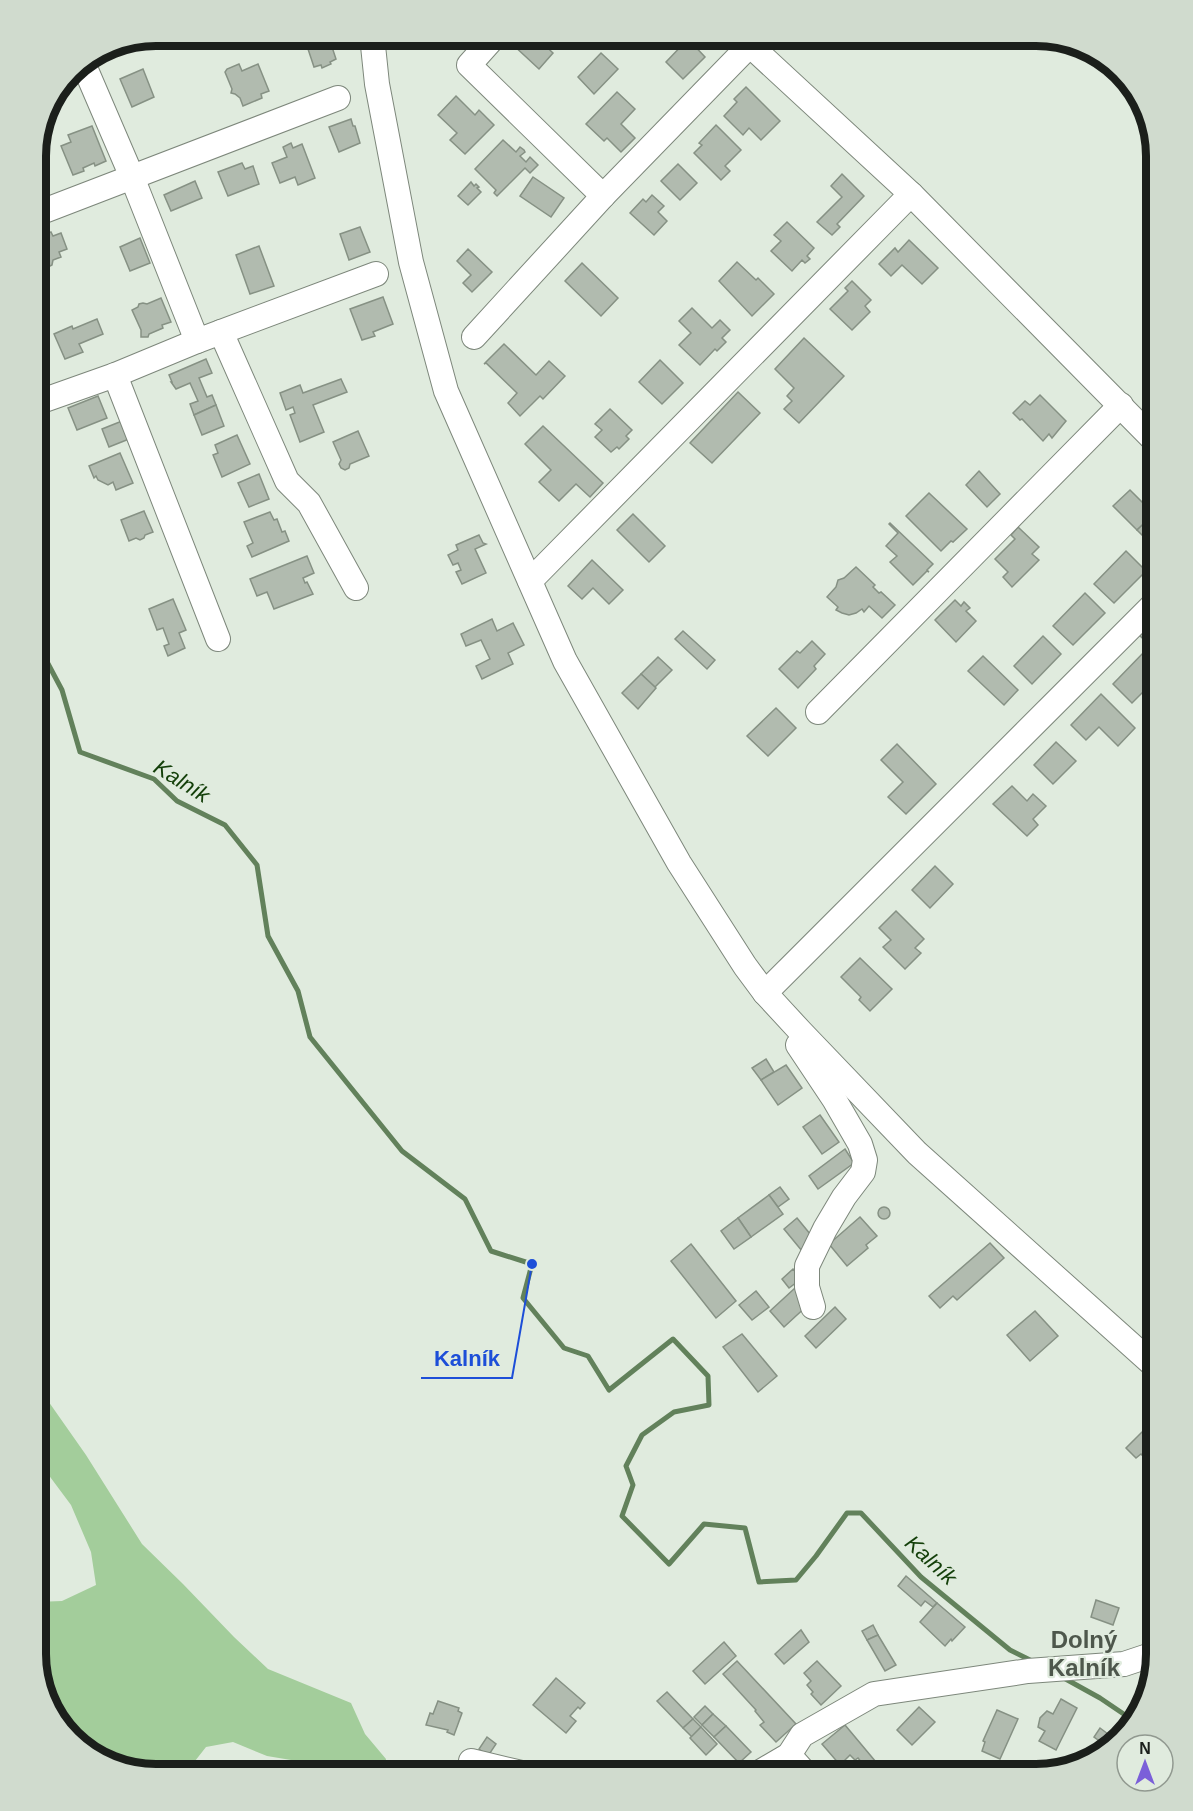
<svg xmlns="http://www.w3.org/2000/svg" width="1193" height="1811" viewBox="0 0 1193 1811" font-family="Arial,sans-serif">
<rect width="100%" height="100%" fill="#e0ebde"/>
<g fill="#a3cd9b">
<polygon points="1035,36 1044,36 1103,56 1127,82 1099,65 1055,47"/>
<polygon points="36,1340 39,1344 39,1388 86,1455 142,1544 183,1584 234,1637 268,1669 351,1703 365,1734 386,1759 384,1775 347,1775 327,1766 267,1756 233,1742 206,1747 184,1775 149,1775 96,1759 52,1714 36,1654 36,1602 62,1601 96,1585 91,1552 71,1505 36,1458"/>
</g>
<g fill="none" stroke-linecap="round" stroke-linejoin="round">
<g stroke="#62815b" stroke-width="5">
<polyline points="36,637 37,643 62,690 80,752 154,779 177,801 225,825 257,865 268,936 298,991 310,1037 402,1151 465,1199 491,1251 532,1264 523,1298 564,1348 588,1356 609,1390 673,1339 708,1376 709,1405 674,1412 642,1435 626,1466 633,1485 622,1516 669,1564 704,1524 745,1528 759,1582 796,1580 816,1556 847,1513 861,1513 921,1577 1010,1650 1032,1661"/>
<polyline points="1062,1677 1100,1698 1134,1721"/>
</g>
</g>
<g fill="#b1bbaf" stroke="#869184" stroke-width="1.5">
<polygon points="414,36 455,36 443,49 431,38 424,45"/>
<polygon points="518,36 535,36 553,53 539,69 511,43"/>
<polygon points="688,39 705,57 683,79 666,62"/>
<polygon points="330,41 336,59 330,62 331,64 322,68 321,65 314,67 308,49"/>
<polygon points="601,53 618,69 594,94 578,77"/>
<polygon points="239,64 242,71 258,64 269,91 261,94 262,98 243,106 240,98 235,94 231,93 232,89 225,72 227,69"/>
<polygon points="143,69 154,97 132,107 120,79"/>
<polygon points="746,87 780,121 761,140 749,128 743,135 724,116 737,102 734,99"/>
<polygon points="617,92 635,109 621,124 635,138 621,152 607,138 604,141 586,124"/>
<polygon points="456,96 475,115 479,110 494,125 465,154 450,140 457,133 438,115"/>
<polygon points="351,119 353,126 355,126 360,143 339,152 329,127"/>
<polygon points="716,125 741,150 725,166 730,171 721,180 694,153 702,145 699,143"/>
<polygon points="92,126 106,161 95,166 94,163 83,168 84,171 73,175 61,146 71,142 68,135"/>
<polygon points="503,140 516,152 520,147 524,150 525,152 520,156 526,162 530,157 538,165 530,173 525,168 497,196 494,193 496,190 475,169"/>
<polygon points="291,143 293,148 302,144 315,178 298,185 295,177 280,183 272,163 287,157 283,147"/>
<polygon points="242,163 245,169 253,166 259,184 228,196 218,172"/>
<polygon points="678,164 697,183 680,200 661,181"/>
<polygon points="842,174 864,196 837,224 840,227 832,235 817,222 842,197 831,186"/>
<polygon points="533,177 564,198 551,217 520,196"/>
<polygon points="195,181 202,198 171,211 164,195"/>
<polygon points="471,182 474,186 476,184 479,187 477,188 481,192 468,205 458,196"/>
<polygon points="652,195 664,206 658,212 667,221 654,235 630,213 643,199 646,202"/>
<polygon points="787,222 814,248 807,256 810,259 805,263 802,260 792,271 771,251 781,241 774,235"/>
<polygon points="360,227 370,252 349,260 340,234"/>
<polygon points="51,232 53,236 61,233 67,249 59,252 61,257 53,260 52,265 48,267 44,264 36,267 36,238"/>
<polygon points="140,238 150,263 130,271 120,247"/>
<polygon points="909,240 938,268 922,284 902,265 891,276 879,264 895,248 898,252"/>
<polygon points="259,246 274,286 250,294 236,255"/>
<polygon points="468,249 492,272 472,292 463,283 471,275 457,261"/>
<polygon points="737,262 756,280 758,278 774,294 752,316 719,281"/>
<polygon points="582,263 618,298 601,316 565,281"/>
<polygon points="852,281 871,300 865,306 870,312 852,330 830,309 848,291 845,288"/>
<polygon points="383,297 393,324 373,332 375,336 362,340 350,309"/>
<polygon points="161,298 171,322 162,325 163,328 149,334 148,337 141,337 141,330 132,310 138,307 139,304 143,303 147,304"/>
<polygon points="692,308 712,328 720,320 730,330 722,338 726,342 717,351 715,349 700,365 679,345 691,333 679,321"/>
<polygon points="97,319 103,334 79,344 83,352 65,359 54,334 72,326 73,329"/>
<polygon points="804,338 844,376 799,423 784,409 792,401 787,396 794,388 775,369"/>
<polygon points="504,344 536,375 549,361 565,376 543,399 540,396 520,416 508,403 517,393 486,363 484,364"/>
<polygon points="206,359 212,373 199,378 207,397 212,395 216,405 194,415 190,404 198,401 190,383 176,389 171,382 172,382 169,375"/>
<polygon points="660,360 683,383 662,404 639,382"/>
<polygon points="341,379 347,392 313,405 324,432 300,442 290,415 295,413 293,407 286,410 280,393 300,385 303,393"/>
<polygon points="738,392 760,413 712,463 690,443"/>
<polygon points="1040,395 1066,421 1052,438 1049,434 1043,441 1022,419 1020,420 1013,413 1025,401 1030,405"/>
<polygon points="98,396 107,418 77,430 68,408"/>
<polygon points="216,405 224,426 202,435 194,415"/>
<polygon points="610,409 632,430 626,436 629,439 619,449 617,447 611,452 595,437 602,430 595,424"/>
<polygon points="122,421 129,439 109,447 102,429"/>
<polygon points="543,426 603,483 590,497 576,484 559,501 539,482 551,470 525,444"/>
<polygon points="358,431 369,456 350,464 349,468 345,470 341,468 339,464 341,460 333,442"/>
<polygon points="237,435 250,464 222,477 213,455 218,453 215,445"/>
<polygon points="120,453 133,483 116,490 113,482 108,485 98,480 96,476 94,478 89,466"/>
<polygon points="979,471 1000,494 987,507 966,485"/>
<polygon points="259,474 269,499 249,507 238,483"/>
<polygon points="1130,490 1154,514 1137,530 1113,506"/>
<polygon points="929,493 967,529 953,542 951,541 941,551 906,516"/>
<polygon points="144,511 153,532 145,535 144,538 140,540 136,538 129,541 121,520"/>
<polygon points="270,512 274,520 277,519 282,532 285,531 289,541 252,557 247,546 253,543 244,522"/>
<polygon points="633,514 665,546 649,562 617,530"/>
<polygon points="1154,514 1157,517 1157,550 1137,530"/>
<polygon points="890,523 933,564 927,570 929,572 927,571 913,585 890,562 897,556 886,546 898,533 889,524"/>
<polygon points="1018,527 1039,547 1032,554 1039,560 1012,587 1003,577 1008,572 995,559 1015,539 1011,535"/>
<polygon points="479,535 483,543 486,544 475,549 486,573 462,584 456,572 461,570 458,563 453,565 448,555 458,550 456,545"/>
<polygon points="1126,551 1146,571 1114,603 1094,584"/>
<polygon points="307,556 314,573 303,578 305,583 307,582 313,594 274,609 267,592 257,596 250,579"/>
<polygon points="592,560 623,590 609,604 593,588 582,599 568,586"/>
<polygon points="856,567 875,585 873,587 879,593 881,592 895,605 882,618 869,606 864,612 862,609 856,613 849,615 842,613 836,610 838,607 827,597 836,587 838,580 844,578"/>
<polygon points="1085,593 1105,613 1073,645 1053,626"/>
<polygon points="173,599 186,630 179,633 185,648 168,656 164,646 169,644 163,628 157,630 149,609"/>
<polygon points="955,600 961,606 964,602 970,608 966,611 976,621 956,642 935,620"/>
<polygon points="1157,615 1157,652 1138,634"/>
<polygon points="492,619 497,631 513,623 524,645 508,653 513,664 482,679 476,666 490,659 481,640 466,646 461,634"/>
<polygon points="683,631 715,660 707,669 675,639"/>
<polygon points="1043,636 1061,654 1032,684 1014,666"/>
<polygon points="812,641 825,654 814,666 816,669 798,688 779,669 797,651 800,653"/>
<polygon points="1144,652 1157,665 1157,678 1132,703 1113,684"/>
<polygon points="983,656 1018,690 1004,705 968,671"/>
<polygon points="658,657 672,670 655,687 641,674"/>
<polygon points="641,674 656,688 638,709 622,693"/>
<polygon points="1101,694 1135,728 1118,746 1099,727 1086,740 1071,725"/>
<polygon points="776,708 796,728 768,756 747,736"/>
<polygon points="1056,742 1076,761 1053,784 1034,765"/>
<polygon points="897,744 936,784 906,814 888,797 903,782 881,760"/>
<polygon points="1012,786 1027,801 1033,794 1046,806 1033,819 1038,825 1027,836 993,804"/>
<polygon points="935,866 953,884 930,908 912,890"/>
<polygon points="896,911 924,939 915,948 921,953 905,969 883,947 891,940 879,928"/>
<polygon points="860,958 892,989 870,1011 859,1000 861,997 841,977"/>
<polygon points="766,1059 774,1072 761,1080 752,1068"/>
<polygon points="786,1065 802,1088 778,1105 761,1080"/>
<polygon points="820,1115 839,1142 822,1154 803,1127"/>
<polygon points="845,1149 854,1163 818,1189 809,1176"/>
<polygon points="780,1187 789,1199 778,1207 769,1195"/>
<polygon points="769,1195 783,1214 751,1237 738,1218"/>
<circle cx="884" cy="1213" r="6"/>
<polygon points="860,1217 877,1236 866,1245 868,1248 847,1266 829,1244"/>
<polygon points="738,1218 751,1237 734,1249 721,1231"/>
<polygon points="797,1218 815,1240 802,1251 784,1229"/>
<polygon points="990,1243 1004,1258 957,1300 953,1296 940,1308 929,1296"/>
<polygon points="691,1244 736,1301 716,1318 671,1261"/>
<polygon points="793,1269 801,1279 789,1288 782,1279"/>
<polygon points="795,1288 809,1304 784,1327 770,1311"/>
<polygon points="756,1291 769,1307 752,1320 739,1305"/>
<polygon points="835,1307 846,1319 816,1348 805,1336"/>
<polygon points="1035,1311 1058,1336 1030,1361 1007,1335"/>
<polygon points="742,1334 777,1376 758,1392 723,1347"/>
<polygon points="1148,1426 1157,1436 1157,1471 1141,1454 1136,1458 1126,1448"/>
<polygon points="906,1576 937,1603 933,1607 925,1601 921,1606 898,1586"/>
<polygon points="1096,1600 1119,1608 1113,1625 1091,1617"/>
<polygon points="937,1603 965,1627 952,1641 951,1639 945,1646 920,1622"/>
<polygon points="873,1625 878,1635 867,1640 862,1631"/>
<polygon points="801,1630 809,1642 784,1664 775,1654"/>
<polygon points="878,1635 896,1665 885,1671 867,1640"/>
<polygon points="724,1642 736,1656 705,1684 693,1671"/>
<polygon points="737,1661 796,1724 776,1742 760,1725 764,1722 755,1711 756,1710 723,1674"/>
<polygon points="817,1661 841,1686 821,1705 811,1694 813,1692 807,1685 811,1681 804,1673"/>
<polygon points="556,1678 585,1703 580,1709 578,1707 570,1716 576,1721 566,1733 533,1705"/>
<polygon points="667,1692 693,1719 683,1728 657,1701"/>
<polygon points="1061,1699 1077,1708 1056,1750 1039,1741 1045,1731 1038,1727 1040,1718 1047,1711 1053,1714"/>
<polygon points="438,1701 459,1708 458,1711 462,1713 454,1735 447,1732 448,1730 426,1725 430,1713 433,1714"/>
<polygon points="705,1706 713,1714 702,1725 694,1717"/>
<polygon points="919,1707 935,1722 912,1745 897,1730"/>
<polygon points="997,1710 1018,1719 1000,1759 982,1751 985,1742 983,1741"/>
<polygon points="713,1714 726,1726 714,1737 702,1725"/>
<polygon points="693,1719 701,1727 692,1737 683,1728"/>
<polygon points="845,1725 886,1774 885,1775 872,1775 858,1758 855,1760 850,1755 840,1765 822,1744"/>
<polygon points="726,1726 751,1752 739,1763 714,1737"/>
<polygon points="701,1727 717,1744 706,1755 690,1738"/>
<polygon points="1100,1728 1112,1737 1105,1745 1094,1737"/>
<polygon points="487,1737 496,1744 488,1756 479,1749"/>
</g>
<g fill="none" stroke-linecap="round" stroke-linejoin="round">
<defs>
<g id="minor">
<polyline points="372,36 377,84 411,262 446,391 565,661 679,863 745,966 765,993 801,1032 917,1153 1157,1368"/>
<polyline points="495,36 469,65 603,196"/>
<polyline points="740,36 911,194 1157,443"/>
<polyline points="83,63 132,177 197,341 376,274"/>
<polyline points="36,214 338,98"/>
<polyline points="221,332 287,481 309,503 356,588"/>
<polyline points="474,337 603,196 750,45"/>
<polyline points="115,375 218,639"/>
<polyline points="36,403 115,375 197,341"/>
<polyline points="530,581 911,194"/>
<polyline points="818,712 1121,405"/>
<polyline points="765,993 1157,601"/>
<polyline points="798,1045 834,1099 860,1144 865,1160 863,1172 844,1197 825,1229 807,1266 807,1287 813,1307"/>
<polyline points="789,1755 807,1775"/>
<polyline points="471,1761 530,1775"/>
<polyline points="755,1775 789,1755 802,1735 874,1694 1028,1671 1124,1664 1157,1653"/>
</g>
</defs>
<use href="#minor" stroke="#7d877b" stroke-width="26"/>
<use href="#minor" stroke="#fff" stroke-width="24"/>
</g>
<g text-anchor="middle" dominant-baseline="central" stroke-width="4.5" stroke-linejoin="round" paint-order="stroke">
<g font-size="22" font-style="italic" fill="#133f09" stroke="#e0ebde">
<text transform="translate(182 781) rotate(32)">Kalník</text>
<text transform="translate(931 1560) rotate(43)">Kalník</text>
</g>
<g font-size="24" font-weight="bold" fill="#4e574c" stroke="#e0ebde">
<text x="1084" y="1639">Dolný<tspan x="1084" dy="28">Kalník</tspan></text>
</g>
</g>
<path d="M0 0H1193V1811H0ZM156 46H1036A110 110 0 0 1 1146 156V1654A110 110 0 0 1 1036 1764H156A110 110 0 0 1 46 1654V156A110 110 0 0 1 156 46Z" fill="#d0dbce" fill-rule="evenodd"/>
<path fill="none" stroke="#1b1f1b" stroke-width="8" d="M156 46H1036A110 110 0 0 1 1146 156V1654A110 110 0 0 1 1036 1764H156A110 110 0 0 1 46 1654V156A110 110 0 0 1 156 46Z"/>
<path fill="none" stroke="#1d4ed8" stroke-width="2" d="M532 1264L512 1378H421"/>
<circle fill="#1d4ed8" stroke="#e0ebde" stroke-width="2" cx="532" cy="1264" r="6"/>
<g font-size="22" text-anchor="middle" font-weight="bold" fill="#1d4ed8" stroke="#e0ebde" stroke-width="4.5" stroke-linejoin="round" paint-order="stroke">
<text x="467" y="1366">Kalník</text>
</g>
<g transform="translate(1145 1763)"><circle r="28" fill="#e0ebde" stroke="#919990" stroke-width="1.5"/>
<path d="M0-4.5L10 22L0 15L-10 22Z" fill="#7b5fd9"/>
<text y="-9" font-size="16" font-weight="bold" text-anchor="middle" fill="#1b1f1b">N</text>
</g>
</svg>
